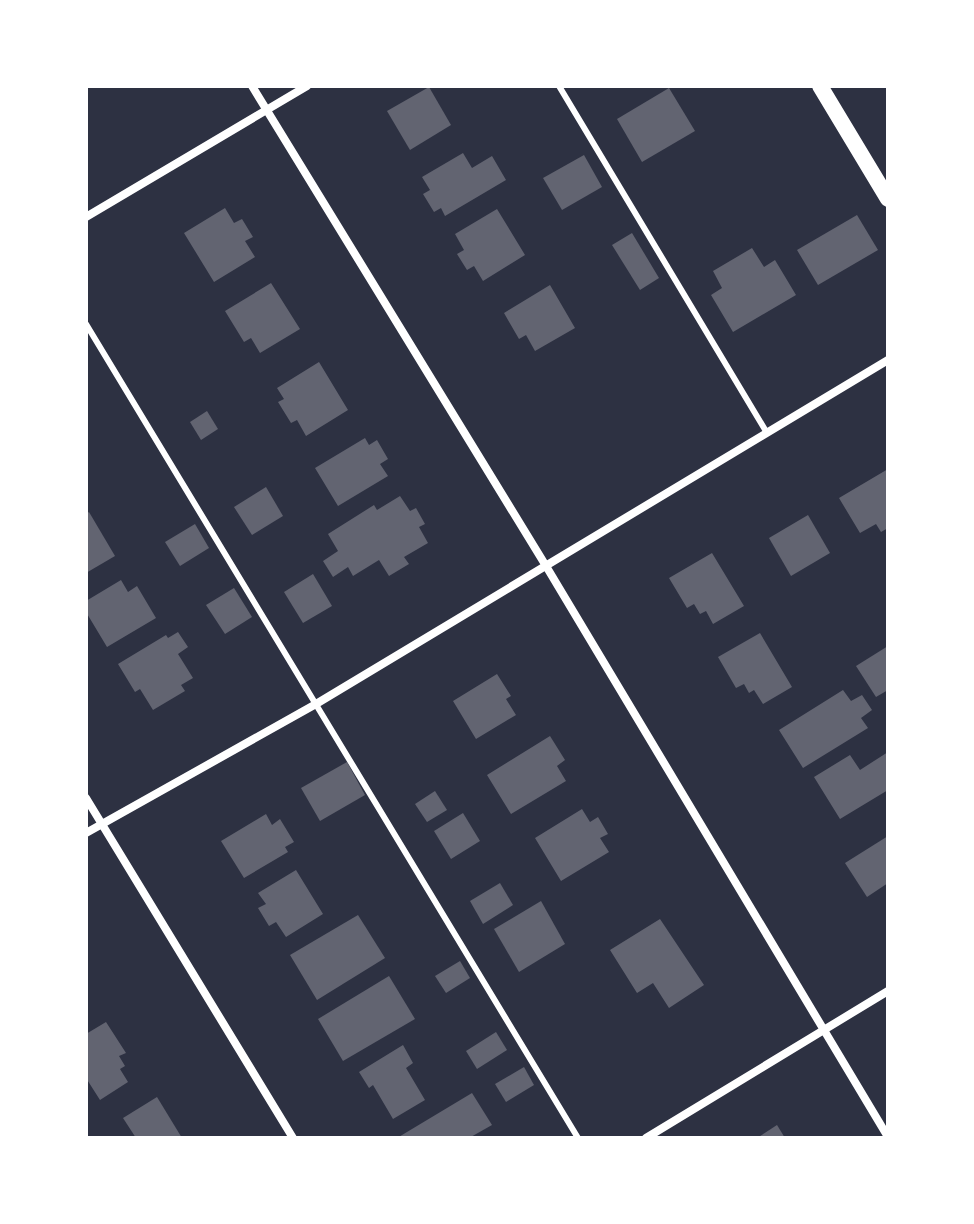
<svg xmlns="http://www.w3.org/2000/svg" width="974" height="1224" viewBox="0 0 974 1224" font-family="'IBM Plex Serif',serif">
<rect width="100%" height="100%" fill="#2d3142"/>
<g fill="#626471">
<polygon points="429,87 451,125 410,150 387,111"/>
<polygon points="669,88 695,131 642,162 617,119"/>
<polygon points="463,153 472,168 492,156 506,180 445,216 441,208 434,212 423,194 430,190 422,177"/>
<polygon points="584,155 602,187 562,210 543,178"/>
<polygon points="225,208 234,223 242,219 253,237 245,241 255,257 214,282 184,233"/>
<polygon points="497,209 525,255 483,281 474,266 467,270 457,254 464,250 455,234"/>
<polygon points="857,215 878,250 818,285 797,250"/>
<polygon points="632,233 659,278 640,290 612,245"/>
<polygon points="752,248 764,267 775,260 796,295 733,332 711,295 722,288 713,271"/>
<polygon points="271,283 300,329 260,353 251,338 244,342 225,311"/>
<polygon points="550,285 575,328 535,351 526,335 519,339 504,313"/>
<polygon points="319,362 348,410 306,436 297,420 291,423 278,402 284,399 277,388"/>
<polygon points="207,411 218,429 201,440 190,422"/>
<polygon points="365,438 369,445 377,440 388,459 380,464 388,476 338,506 315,468"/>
<polygon points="888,469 888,528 881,532 876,524 860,533 839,498"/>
<polygon points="266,487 283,516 252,535 234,507"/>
<polygon points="400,496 410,511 416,508 425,524 419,527 428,543 404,557 409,564 389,576 379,560 353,576 348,567 333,577 323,561 338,551 328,534 374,505 377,510"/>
<polygon points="89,512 115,556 86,573 86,514"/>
<polygon points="808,515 830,553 791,576 769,538"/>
<polygon points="195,524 209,548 180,566 165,542"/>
<polygon points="712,553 744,606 713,624 706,611 700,614 694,604 687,608 669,578"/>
<polygon points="313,574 332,606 303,623 284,592"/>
<polygon points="121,580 128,592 137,586 156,618 107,647 86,612 86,601"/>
<polygon points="234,588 252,617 225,634 206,605"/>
<polygon points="178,632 188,647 178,654 193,678 181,685 185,691 153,710 140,689 135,692 118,664 166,635 168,638"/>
<polygon points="760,633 792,687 763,704 754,690 749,693 744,684 736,688 718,657"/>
<polygon points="888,646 888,690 876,697 856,666"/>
<polygon points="497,674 511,696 506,699 516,715 476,739 453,701"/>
<polygon points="843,690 851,701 862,695 872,710 861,718 868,728 803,768 779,730"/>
<polygon points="550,736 565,760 557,766 566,781 511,814 487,775"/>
<polygon points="888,752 888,790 840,819 814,777 850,755 860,770"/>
<polygon points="347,762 365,795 320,821 301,788"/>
<polygon points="435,791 447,810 427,822 415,804"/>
<polygon points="582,809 590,822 598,817 608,834 600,838 609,852 561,881 535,838"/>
<polygon points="463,813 480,841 451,859 434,831"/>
<polygon points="266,814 272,825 280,819 294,842 285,847 288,852 244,878 221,841"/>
<polygon points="888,836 888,883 867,897 845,863"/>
<polygon points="296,870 323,914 286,937 276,922 269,926 258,908 266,904 258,893"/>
<polygon points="500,883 513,905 483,924 470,901"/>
<polygon points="541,901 565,944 519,972 494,929"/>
<polygon points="358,915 385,958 317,1000 290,955"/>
<polygon points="660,919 704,985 669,1008 653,983 637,993 610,950"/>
<polygon points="460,961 470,978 446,993 435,976"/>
<polygon points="389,976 415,1019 343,1061 318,1019"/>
<polygon points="106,1022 126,1053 119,1056 125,1066 120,1069 128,1082 100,1100 86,1078 86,1034"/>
<polygon points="496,1032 507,1050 477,1069 466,1051"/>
<polygon points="403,1045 413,1063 406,1068 425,1100 393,1119 373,1085 369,1088 359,1072"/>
<polygon points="524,1067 534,1085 506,1102 495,1084"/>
<polygon points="472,1093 492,1125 469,1138 397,1138"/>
<polygon points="157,1097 182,1138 136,1138 123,1118"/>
<polygon points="777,1125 785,1138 757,1138"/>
</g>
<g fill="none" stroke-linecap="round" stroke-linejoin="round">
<g stroke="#fff" stroke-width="6">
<polyline points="559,86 767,433"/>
<polyline points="86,324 578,1138"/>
</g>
<g stroke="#fff" stroke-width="8">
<polyline points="252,86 546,566 888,1137"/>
<polyline points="86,217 307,86"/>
<polyline points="86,798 293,1138"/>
<polyline points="86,833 316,704 888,360"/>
<polyline points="646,1138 888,991"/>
</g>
<polyline stroke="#fff" stroke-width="16" points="820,86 888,199"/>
</g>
<rect width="974" height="1224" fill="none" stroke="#ffffff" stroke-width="176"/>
</svg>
